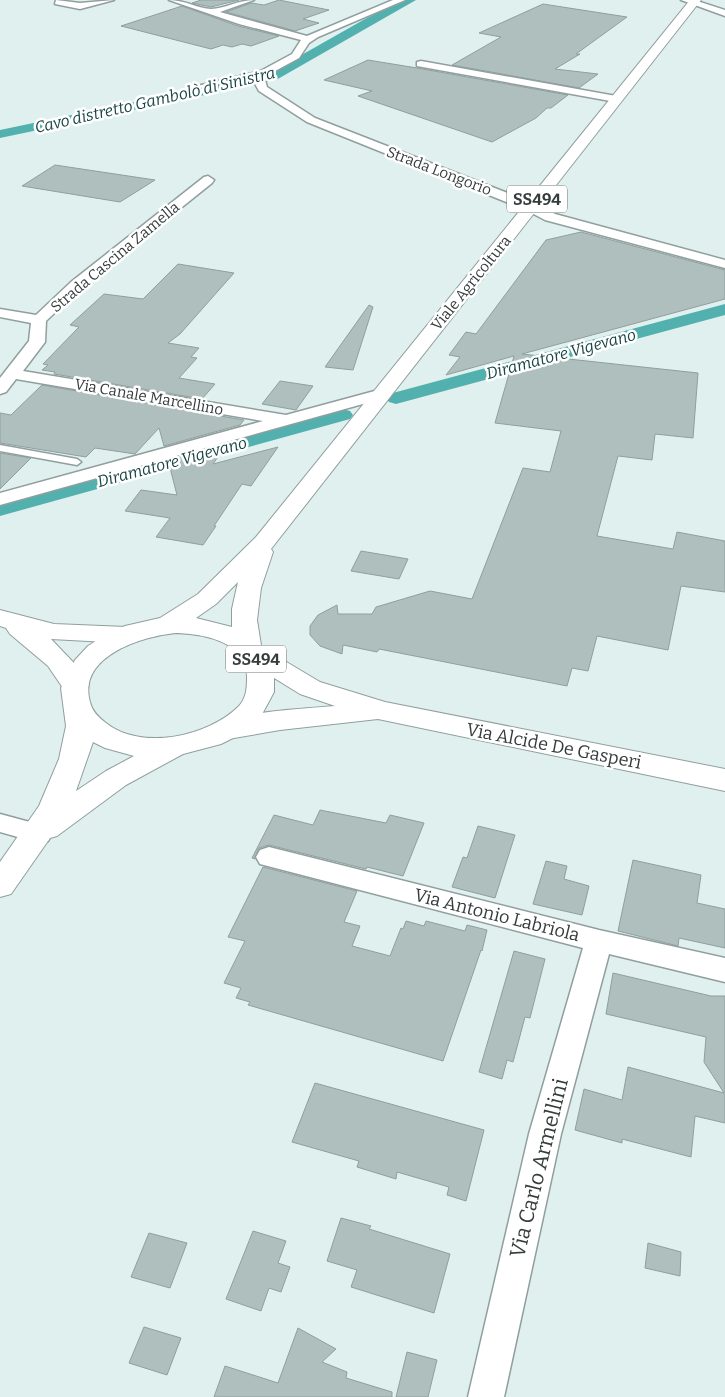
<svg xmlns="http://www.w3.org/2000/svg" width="725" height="1397" viewBox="0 0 725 1397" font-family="Bitter,serif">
<rect width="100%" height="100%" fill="#dff0ef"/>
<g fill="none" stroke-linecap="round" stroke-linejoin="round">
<g fill="#52b1ae" fill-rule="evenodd">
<polygon points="403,0 416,0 276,80 0,138 0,130 268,74 365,19"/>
<polygon points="725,304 725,315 396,404 389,402 386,398 389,394"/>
<polygon points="343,409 350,411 353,415 350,419 0,516 0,502"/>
</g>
</g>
<g fill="#afbfbe" stroke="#8f9f9e">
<polygon points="201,0 239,0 211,7 192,3"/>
<polygon points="279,0 329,10 303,19 319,23 295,31 226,12 251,3 264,5"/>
<polygon points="543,4 627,17 576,54 580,54 555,69 598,74 579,88 452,65 501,37 479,33"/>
<polygon points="182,6 238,26 279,36 251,46 242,44 232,47 223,45 211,49 121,26"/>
<polygon points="368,60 417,68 568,95 551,108 547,108 536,118 492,142 358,96 372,91 324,80"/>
<polygon points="55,165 155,180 120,202 22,186"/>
<polygon points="581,232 725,270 725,299 522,354 698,373 693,438 655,434 652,460 618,456 597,536 673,549 677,532 725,541 725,592 681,586 668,650 597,636 588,671 572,668 567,686 379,649 377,652 343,645 342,654 320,646 310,635 310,626 318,615 337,605 338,614 372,614 376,607 430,591 472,599 523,468 550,472 561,431 495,423 514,356 446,375 460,357 449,355 466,332 476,334 546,240"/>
<polygon points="178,264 234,273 180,334 168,343 199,348 191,357 197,358 179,378 215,384 202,399 54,374 55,372 42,370 48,365 43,364 79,327 70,325 104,294 143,299"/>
<polygon points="369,305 373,307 353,370 325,367"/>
<polygon points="280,381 313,386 296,410 262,404"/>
<polygon points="42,385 244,420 240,425 164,446 159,428 135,454 95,448 86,457 0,443 0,413 11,415"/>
<polygon points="227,444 213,464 278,447 251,486 242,484 214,526 216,526 203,545 156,537 170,518 125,511 141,490 177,495 168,460"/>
<polygon points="0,453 31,458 0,489"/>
<polygon points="361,551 408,559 399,579 351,571"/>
<polygon points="320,810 386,823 390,815 424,823 403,876 367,867 366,869 269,845 259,848 255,859 252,858 274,815 313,825"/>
<polygon points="478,826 515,835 495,898 452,887 463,857 467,858"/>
<polygon points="633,860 701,875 697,903 725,909 725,948 679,938 678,946 618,931"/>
<polygon points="546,861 567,866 564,879 589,886 582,915 533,904"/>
<polygon points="263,867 357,891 344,922 360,926 352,946 390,956 401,928 403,929 406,921 424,926 426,921 465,931 467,925 487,930 482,951 481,950 443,1061 248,1005 250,1002 236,998 241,988 224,983 245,941 228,937"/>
<polygon points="514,951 545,959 530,1018 525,1017 513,1062 507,1060 502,1079 479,1072"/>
<polygon points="613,973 711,996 725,996 725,1123 695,1116 691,1157 622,1139 622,1143 575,1130 584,1089 622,1100 628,1067 724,1093 704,1062 706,1037 606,1014"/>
<polygon points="315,1083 484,1130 466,1201 447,1195 449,1187 397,1172 396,1179 357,1167 359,1161 292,1142"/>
<polygon points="341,1218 371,1226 369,1229 450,1254 434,1313 351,1287 357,1270 327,1261"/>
<polygon points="253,1231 286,1241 278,1263 290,1267 281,1292 269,1288 261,1311 226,1299"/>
<polygon points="149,1233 187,1243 170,1288 131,1277"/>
<polygon points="648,1243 681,1252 680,1276 645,1268"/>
<polygon points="144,1327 181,1338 167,1375 129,1363"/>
<polygon points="298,1328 336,1349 322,1362 347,1372 346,1378 392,1392 392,1397 214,1397 225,1366 278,1383"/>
<polygon points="407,1352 437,1360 428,1397 396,1397"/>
</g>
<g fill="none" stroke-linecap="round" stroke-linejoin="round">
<defs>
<g id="service">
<polygon points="262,71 264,74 200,88 197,86"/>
<polygon points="0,445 77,459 81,462 77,465 0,451"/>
</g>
<g id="minor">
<polygon points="56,0 80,3 114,0 80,9 55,4"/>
<path d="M169 0C185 0 199 9 211 9 224 9 238 0 254 0L220 12 307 36 393 0H405L318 37 309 43 299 58 264 77 267 87 315 118 536 204 555 214 725 260V268L545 220 526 210 307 122 259 91 254 82 255 74 292 54 301 40 239 24Z"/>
<polygon points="681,0 694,0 725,10 725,16"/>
<polygon points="421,61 616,96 621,99 616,102 417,66 417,62"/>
<polygon points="208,176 214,180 212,183 81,288 46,321 45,342 23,371 286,415 382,389 388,391 390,394 388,397 0,505 0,493 263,421 16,379 6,392 0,394 0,378 29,341 31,323 0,317 0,309 36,315 71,282 204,177"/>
<polygon points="0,814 48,827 52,834 48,841 39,843 0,832"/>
<polygon points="269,847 599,930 725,958 725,982 609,954 561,1134 504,1397 468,1397 529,1134 583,948 260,864 256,857 260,850"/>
</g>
<g id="secondary">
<polygon points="0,610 54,624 126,627 135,629 139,635 135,641 126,643 51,639 73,662 89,685 85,691 75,694 65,691 48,666 10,634 6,628 0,626"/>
<path d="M254 646 263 648 320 682 385 702 725 769V791L378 719 280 730 228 739 218 736 214 729 218 722C256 711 296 709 335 706L300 694 245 660 241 654 245 648Z"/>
</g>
<path id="primary" d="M690 0H701L271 549 273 552 261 588 257 620 261 645 274 670V692L260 718 243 733 221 744 183 754 126 785 57 836 50 838 11 894 0 897V862L39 806 59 759 66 726 61 688 75 660 88 646 105 635 125 626 160 618 198 594 256 537ZM238 582 232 609V627L196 618 216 604ZM176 633C205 634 248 642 247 678 247 689 246 698 239 706 208 737 141 751 106 723 98 717 92 711 90 702 77 656 143 636 176 633ZM93 742 105 748 134 756 106 771 76 791Z"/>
</defs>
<use href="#service" stroke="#909f9e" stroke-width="3"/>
<use href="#minor" stroke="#909f9e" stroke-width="3"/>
<use href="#secondary" stroke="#909f9e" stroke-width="2"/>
<use href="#primary" stroke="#909f9e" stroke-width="2"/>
<use href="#service" fill="#fff" fill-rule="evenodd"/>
<use href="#minor" fill="#fff" fill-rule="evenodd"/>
<use href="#secondary" fill="#fff" fill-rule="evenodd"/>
<use href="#primary" fill="#fff" fill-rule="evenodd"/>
</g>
<g text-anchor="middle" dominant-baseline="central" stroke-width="5" stroke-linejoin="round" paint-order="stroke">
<g font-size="15" fill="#363c3c" stroke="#fff">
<text transform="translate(439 171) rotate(21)">Strada Longorio</text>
<text transform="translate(115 257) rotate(-40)">Strada Cascina Zamella</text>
<text transform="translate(471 283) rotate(-51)">Viale Agricoltura</text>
<text transform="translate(149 397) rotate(10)">Via Canale Marcellino</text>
</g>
<g font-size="16" font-style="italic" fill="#194543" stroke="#fff">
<text transform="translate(155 100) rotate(-13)">Cavo distretto Gambolò di Sinistra</text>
<text transform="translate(561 354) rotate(-15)">Diramatore Vigevano</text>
<text transform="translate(172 462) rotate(-15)">Diramatore Vigevano</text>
</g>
<g fill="#fff" stroke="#727676" stroke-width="1">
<rect x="507" y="185.5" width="60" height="27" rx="4"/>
<rect x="226" y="645.5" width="60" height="27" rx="4"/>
</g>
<g font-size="16" font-weight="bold" fill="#363c3c">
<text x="537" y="199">SS494</text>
<text x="256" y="659">SS494</text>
</g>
<g font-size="18" fill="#363c3c" stroke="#fff">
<text transform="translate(554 746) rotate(11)">Via Alcide De Gasperi</text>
<text transform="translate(497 915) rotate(14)">Via Antonio Labriola</text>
</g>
<g font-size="21" fill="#363c3c" stroke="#fff">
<text transform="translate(539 1168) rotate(-76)">Via Carlo Armellini</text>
</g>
</g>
</svg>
